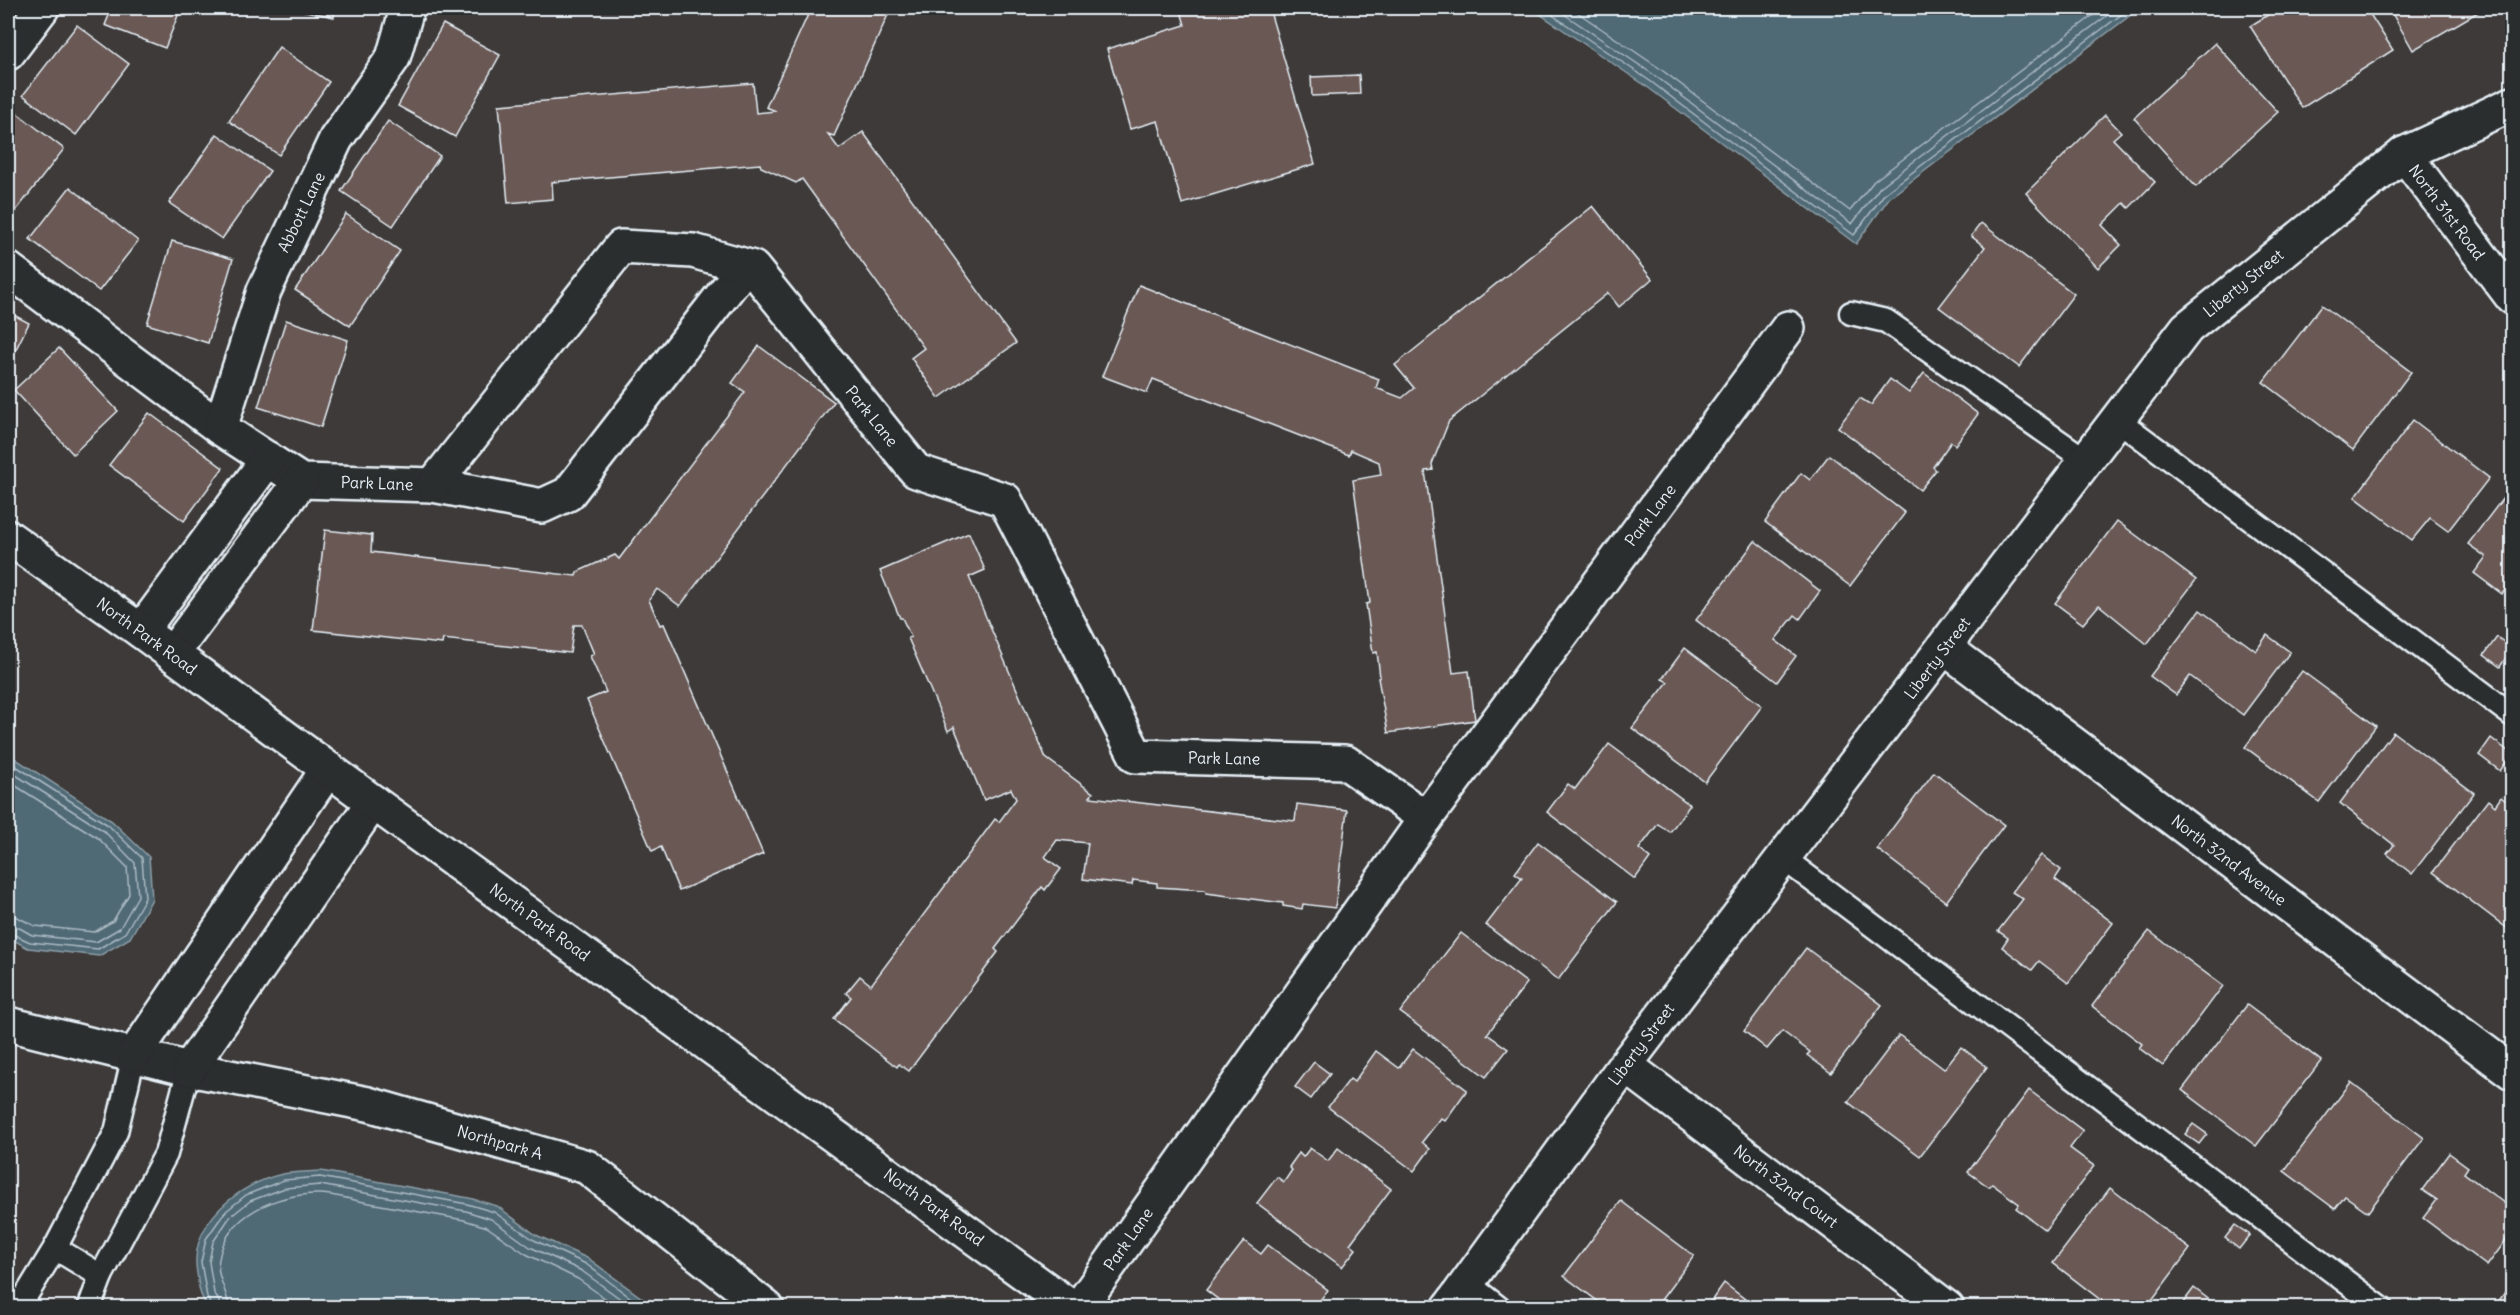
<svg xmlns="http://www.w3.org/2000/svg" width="2520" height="1315" viewBox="0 0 2520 1315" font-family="Delius,sans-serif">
<rect width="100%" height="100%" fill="#3d3a39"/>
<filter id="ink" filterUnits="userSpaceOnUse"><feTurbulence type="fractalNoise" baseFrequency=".0167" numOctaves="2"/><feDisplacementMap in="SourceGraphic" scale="12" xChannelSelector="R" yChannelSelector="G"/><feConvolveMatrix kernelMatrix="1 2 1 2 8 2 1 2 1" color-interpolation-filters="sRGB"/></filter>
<g filter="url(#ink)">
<g fill="#506975" stroke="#8d9fa9" stroke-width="1.5">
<polygon points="1531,8 2140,8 1889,198 1856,244 1646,86"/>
<polygon points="8,754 112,821 149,857 152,899 130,938 99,956 28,948 8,937"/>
<path d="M321 1171 469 1198 497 1206 536 1235 589 1259 654 1307H209C199 1298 199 1286 197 1273 188 1224 239 1183 283 1174 295 1172 309 1172 321 1171Z"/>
</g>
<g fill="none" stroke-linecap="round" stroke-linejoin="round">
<g stroke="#abbbc4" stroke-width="1.5">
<polyline points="1542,8 1650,81 1854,235 1885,193 2130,8"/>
<polyline points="1555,8 1654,75 1852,224 1880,187 2117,8"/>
<polyline points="1571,8 1659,68 1850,211 1874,181 2103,8"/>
<polyline points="8,761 108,825 142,858 145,898 125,933 98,949 30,942 8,932"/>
<polyline points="8,770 104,831 135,863 138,896 120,928 96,942 32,935 14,925 8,924"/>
<polyline points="8,781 98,838 127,867 129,894 113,921 94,932 35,926 17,917 8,915"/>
<polyline points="212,1308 207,1297 201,1262 206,1239 225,1212 246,1195 284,1180 320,1177 467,1204 494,1212 534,1240 586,1264 644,1308"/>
<polyline points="220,1308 219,1301 214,1293 209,1262 213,1242 230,1217 250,1201 285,1188 320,1185 466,1211 491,1219 530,1247 582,1271 633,1308"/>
<path d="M229 1308C228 1291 215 1276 219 1259 227 1214 277 1194 318 1194 333 1194 349 1199 364 1202 397 1208 430 1214 464 1220L487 1227 526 1254 578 1279 619 1308"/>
</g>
</g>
<g fill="#6a5854" stroke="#e8f1f8" stroke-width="1.5">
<polygon points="112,8 181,8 165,48 105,25"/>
<polygon points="292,8 336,8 334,17"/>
<polygon points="474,8 501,8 475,11"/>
<polygon points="811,8 891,8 834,136 828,134 839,149 863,132 1016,343 939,398 911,358 924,348 802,179 796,183 761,167 760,164 552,182 553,199 508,203 499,105 753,83 756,113 776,111 766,107"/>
<polygon points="1180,8 1269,8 1315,164 1182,204 1158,121 1130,129 1107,49 1185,25"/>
<polygon points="2279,8 2366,8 2393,50 2302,108 2250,26"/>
<polygon points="2389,8 2485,8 2413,50"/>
<polygon points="443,24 500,55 455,137 398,106"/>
<polygon points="77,25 129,64 76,135 23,95"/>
<polygon points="2215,43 2278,112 2196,187 2134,118"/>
<polygon points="279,47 329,82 279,155 229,121"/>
<polygon points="1359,75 1360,94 1312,96 1311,77"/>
<polygon points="13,110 64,149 8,221 8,117"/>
<polygon points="2105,115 2121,132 2113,139 2155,182 2129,208 2124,203 2102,225 2121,245 2098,268 2026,193"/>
<polygon points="388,121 440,156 393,226 341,191"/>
<polygon points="217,134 270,171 222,239 169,203"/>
<polygon points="70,187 138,241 99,291 30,239"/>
<polygon points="1593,206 1652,279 1619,307 1608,293 1449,421 1432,464 1433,470 1425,471 1453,673 1469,671 1475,720 1388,733 1378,678 1380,677 1377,652 1373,653 1366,604 1370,603 1353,480 1381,475 1379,462 1351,450 1349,455 1153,379 1147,393 1102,376 1139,285 1379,379 1376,388 1402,398 1414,388 1395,365"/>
<polygon points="346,214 400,251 350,326 295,290"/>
<polygon points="1981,223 2074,294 2019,367 1939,307 1985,247 1971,236"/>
<polygon points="172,241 233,259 208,343 147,324"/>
<polygon points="2322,305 2411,372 2353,450 2263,382"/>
<polygon points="8,312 29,323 8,365"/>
<polygon points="286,320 348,340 321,427 258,407"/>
<polygon points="759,346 834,402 680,606 657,589 649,600 660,625 664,624 763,854 679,891 661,847 652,851 587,700 606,692 590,656 594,654 582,625 574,625 570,653 443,639 442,644 313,630 325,530 372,535 371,552 576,576 577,572 615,555 619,559 745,392 732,383"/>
<polygon points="59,348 118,411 73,454 14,390"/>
<polygon points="1924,373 1978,414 1955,445 1951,442 1933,467 1936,470 1920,490 1838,427 1860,398 1871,405 1890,379 1909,393"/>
<polygon points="149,413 223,468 184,521 109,465"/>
<polygon points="2413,420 2489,478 2448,531 2430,518 2412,540 2355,497"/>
<polygon points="1829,455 1905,513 1850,586 1765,522 1801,473 1810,480"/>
<polygon points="2507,493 2512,498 2512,581 2502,594 2474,573 2486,557 2468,544"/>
<polygon points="2117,521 2196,580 2147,644 2099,605 2083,624 2055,603"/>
<polygon points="969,533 985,570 969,577 1046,758 1093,793 1090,797 1295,821 1297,804 1347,810 1335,908 1303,904 1302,909 1283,906 1283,903 1206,893 1205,890 1157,887 1157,883 1133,880 1132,885 1083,879 1088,843 1057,840 1045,857 1061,869 1045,890 1042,887 995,949 998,952 909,1071 899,1064 897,1067 834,1019 851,997 846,993 860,976 871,985 995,819 999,822 1016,799 1011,789 984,800 954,727 948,731 908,638 911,637 902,618 900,618 880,571"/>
<polygon points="1755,541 1820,591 1800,619 1795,615 1775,640 1796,656 1777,682 1696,620"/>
<polygon points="2200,610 2256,651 2267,635 2290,652 2243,715 2190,676 2176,695 2150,676"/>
<polygon points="2497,637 2512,648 2500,667 2484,655"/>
<polygon points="1685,648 1762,706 1705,782 1632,728 1668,682 1662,679"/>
<polygon points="2302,671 2376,726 2319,802 2245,747"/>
<polygon points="2393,732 2474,793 2412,874 2387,854 2394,845 2340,803"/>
<polygon points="2491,738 2512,754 2500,771 2479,755"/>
<polygon points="1609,744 1690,805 1670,832 1658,824 1639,849 1650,858 1635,879 1547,812 1568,784 1575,789"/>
<polygon points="1934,772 2004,825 1946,902 1877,849"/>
<polygon points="2501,797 2512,806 2512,932 2433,872 2488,800 2495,806"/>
<polygon points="1538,842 1617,902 1558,980 1486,925 1522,878 1515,873"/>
<polygon points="2041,855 2061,870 2055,879 2113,923 2068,983 2039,961 2032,970 2002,947 2008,938 1998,931 2023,899 2012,892"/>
<polygon points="2149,931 2223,986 2163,1066 2139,1048 2142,1044 2092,1006"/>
<polygon points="1461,933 1527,983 1487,1034 1508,1049 1486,1077 1400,1012"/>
<polygon points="1806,948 1882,1005 1831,1073 1807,1055 1810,1052 1782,1031 1767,1049 1744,1031"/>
<polygon points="2247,1005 2321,1061 2256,1146 2182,1090"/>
<polygon points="1899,1035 1944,1069 1961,1047 1987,1067 1920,1156 1848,1102"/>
<polygon points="1413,1049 1467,1090 1445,1121 1441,1118 1422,1142 1430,1149 1414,1171 1328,1107 1350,1079 1354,1082 1376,1051 1399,1068"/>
<polygon points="1314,1062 1330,1074 1311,1099 1295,1087"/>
<polygon points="2351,1082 2424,1138 2368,1212 2345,1196 2335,1209 2284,1171"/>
<polygon points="2029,1090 2083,1131 2070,1148 2094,1166 2045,1230 2016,1208 2019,1204 1992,1184 1989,1187 1968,1172"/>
<polygon points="2193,1124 2207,1134 2199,1144 2185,1134"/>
<polygon points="1310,1148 1328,1161 1338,1148 1391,1189 1350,1244 1356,1249 1342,1267 1257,1203 1277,1177 1284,1182 1292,1170 1289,1167 1299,1153 1303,1157"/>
<polygon points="2449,1153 2468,1167 2464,1173 2512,1209 2512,1232 2487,1266 2423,1218 2437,1200 2422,1190"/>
<polygon points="2110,1188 2190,1249 2146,1308 2111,1308 2053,1263"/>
<polygon points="1621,1201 1694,1256 1655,1308 1607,1308 1564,1276"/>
<polygon points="2235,1225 2250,1235 2239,1249 2225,1238"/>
<polygon points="1244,1241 1261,1254 1268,1245 1328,1290 1314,1308 1221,1308 1224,1304 1206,1290"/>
<polygon points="2512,1282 2512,1308 2494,1308"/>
<polygon points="1724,1283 1750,1303 1746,1308 1706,1308"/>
<polygon points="2194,1288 2220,1308 2179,1308"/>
</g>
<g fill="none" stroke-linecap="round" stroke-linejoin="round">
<defs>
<g id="service">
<polyline points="1851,313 1886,321 2087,461"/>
<polyline points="2118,420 2512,715"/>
<polyline points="1783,858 2381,1308"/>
<polyline points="134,1055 116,1132 55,1248 101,1276 166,1154 189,1069"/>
<polyline points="1467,1283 1499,1308"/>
<polyline points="8,1297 22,1302 55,1248"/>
<polyline points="89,1308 101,1276"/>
</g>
<g id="minor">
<polyline points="8,53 42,8"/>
<polyline points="2404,154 2512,297"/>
<polyline points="8,269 220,428 301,481 433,485 542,506 568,494 745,266"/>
<polyline points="220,428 264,291 336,139 393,58 407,9"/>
<polyline points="433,485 621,247 693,251 753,268 916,471 1005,500 1136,756 1345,762 1426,818"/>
<polyline points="141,631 268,459"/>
<polyline points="1945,648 2512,1072"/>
<polyline points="172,654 301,481"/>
<polyline points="8,1024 189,1069 368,1104 587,1167 767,1308"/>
<polyline points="134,1055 328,769"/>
<polyline points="1625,1065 1947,1308"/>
<polyline points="189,1069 373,802"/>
<polyline points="1079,1308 1426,818 1788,328"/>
<polyline points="1449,1308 1625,1065 2187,328 2404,154 2512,104"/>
</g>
<polyline id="tertiary" points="8,537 141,631 373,802 1072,1308"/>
</defs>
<use href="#service" stroke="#e8f1f8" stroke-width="27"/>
<use href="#minor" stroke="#e8f1f8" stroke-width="38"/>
<use href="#tertiary" stroke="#e8f1f8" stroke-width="38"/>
<use href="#service" stroke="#2a2d2e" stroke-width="22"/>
<use href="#minor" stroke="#2a2d2e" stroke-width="33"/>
<use href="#tertiary" stroke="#2a2d2e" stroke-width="33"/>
</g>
</g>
<g text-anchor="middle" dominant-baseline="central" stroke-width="6" stroke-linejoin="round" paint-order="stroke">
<g font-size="16" fill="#e8f1f8" stroke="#2a2d2e">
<text transform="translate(301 212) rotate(-64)">Abbott Lane</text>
<text transform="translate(2447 212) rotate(53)">North 31st Road</text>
<text transform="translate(2243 283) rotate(-39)">Liberty Street</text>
<text transform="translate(872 416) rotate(51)">Park Lane</text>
<text transform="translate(377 483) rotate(2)">Park Lane</text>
<text transform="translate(1650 515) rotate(-53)">Park Lane</text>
<text transform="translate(147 636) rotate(36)">North Park Road</text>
<text transform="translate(1937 658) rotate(-53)">Liberty Street</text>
<text transform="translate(1224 758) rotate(1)">Park Lane</text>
<text transform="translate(2229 860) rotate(37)">North 32nd Avenue</text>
<text transform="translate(540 922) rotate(36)">North Park Road</text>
<text transform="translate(1641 1044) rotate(-53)">Liberty Street</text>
<text transform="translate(500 1142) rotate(16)">Northpark A</text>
<text transform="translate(1786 1186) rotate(37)">North 32nd Court</text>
<text transform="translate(934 1207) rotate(36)">North Park Road</text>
<text transform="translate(1128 1239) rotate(-55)">Park Lane</text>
</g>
</g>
<rect width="2520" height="1315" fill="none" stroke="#2a2d2e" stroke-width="30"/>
<rect x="15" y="15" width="2490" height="1285" fill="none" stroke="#e8f1f8" stroke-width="2" filter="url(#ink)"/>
</svg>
